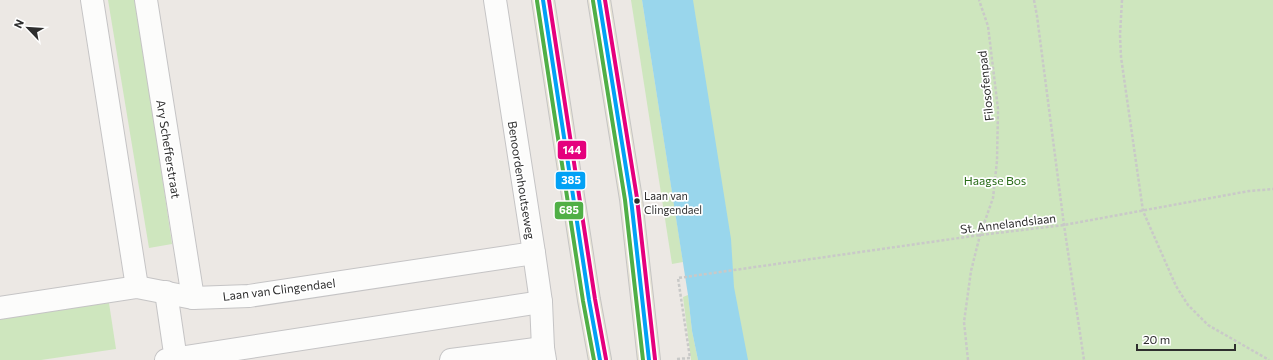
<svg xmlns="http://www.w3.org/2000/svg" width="1273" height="360" viewBox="0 0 1273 360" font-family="Commissioner,sans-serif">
<rect width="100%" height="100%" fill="#ece8e4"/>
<g fill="#cee6be">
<polygon points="108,0 136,0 172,244 149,248"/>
<polygon points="631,0 642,0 683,262 672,264"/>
<polygon points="691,0 1273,0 1273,360 742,360"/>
<polygon points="688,295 692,331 698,360 691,360 683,297"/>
<polygon points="109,303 116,349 41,360 0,360 0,318 78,306"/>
</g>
<polygon fill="#99d6ec" points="642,0 693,0 731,239 734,287 748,360 698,360 692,331 688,295"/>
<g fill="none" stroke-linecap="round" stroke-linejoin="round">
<defs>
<g id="street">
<polyline points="92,0 137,287"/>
<polyline points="146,0 193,298"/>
<polyline points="495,0 534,253 541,302 543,348 545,360"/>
<polyline points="166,292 176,360"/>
<polyline points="0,308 137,287 193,298 249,296 534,253"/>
<polyline points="166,360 541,302"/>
<polyline points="451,360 543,348"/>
</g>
<g id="primary">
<polyline points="543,0 589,300 600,360"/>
<polyline points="599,0 631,199 649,360"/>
</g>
</defs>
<use href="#street" stroke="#c5c4c5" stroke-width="24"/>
<use href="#primary" stroke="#c6c5c4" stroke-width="24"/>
<g stroke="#c9c9c8" stroke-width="2.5" stroke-dasharray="3 2" stroke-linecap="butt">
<polyline points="1034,0 1037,16 1064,225 1084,360"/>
<polyline points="1122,0 1120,35 1121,57 1143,211 1176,286 1188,305 1208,325 1269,360"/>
<polyline points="677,359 690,358 678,278 980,235 1064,225 1249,191 1273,189"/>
<polyline points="968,360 964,322 971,271 980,235 993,198 997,161 998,109 988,26 979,0"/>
</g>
<use href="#street" stroke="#fcfcfb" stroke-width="22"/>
<use href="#primary" stroke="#e8e4d6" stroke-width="22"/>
<defs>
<g id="bus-1">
<polyline points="543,0 589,300 600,360"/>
<polyline points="599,0 631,199 649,360"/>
</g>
<g id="bus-2">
<polyline points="537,1 583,301 594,360"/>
<polyline points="593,1 625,200 643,360"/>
</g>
<g id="bus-3">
<polyline points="549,0 595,299 606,359"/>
<polyline points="605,0 637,198 655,359"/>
</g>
</defs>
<use href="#bus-1" stroke="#fff" stroke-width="7"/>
<use href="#bus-2" stroke="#fff" stroke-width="7"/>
<use href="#bus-3" stroke="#fff" stroke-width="7"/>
<use href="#bus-1" stroke="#02a1f5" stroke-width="4"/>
<use href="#bus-2" stroke="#50af46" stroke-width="4"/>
<use href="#bus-3" stroke="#e5007d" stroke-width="4"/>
</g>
<circle fill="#2e2e2e" stroke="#fff" stroke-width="1.5" cx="637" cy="201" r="3.5"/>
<g text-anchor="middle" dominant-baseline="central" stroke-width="3.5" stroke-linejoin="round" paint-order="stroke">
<g font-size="11" fill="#2e2e2e" stroke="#fff" text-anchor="start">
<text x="644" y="195">Laan van<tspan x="644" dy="14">Clingendael</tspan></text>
</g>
<g font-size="12" fill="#2e2e2e" stroke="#fff">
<text transform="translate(985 86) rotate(-96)">Filosofenpad</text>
<text transform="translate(169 149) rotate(81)">Ary Schefferstraat</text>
<text transform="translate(522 180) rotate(81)">Benoordenhoutseweg</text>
<text transform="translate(1008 223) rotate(-7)">St. Annelandslaan</text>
<text transform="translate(279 289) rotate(-7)">Laan van Clingendael</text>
</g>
<g font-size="12" fill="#2c6e1b" stroke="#fff">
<text x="995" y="180">Haagse Bos</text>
</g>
</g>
<g stroke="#fff" stroke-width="1.5">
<rect x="557" y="140" width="30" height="20" rx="4" fill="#e5007d"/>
<rect x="555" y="171" width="31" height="19" rx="4" fill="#02a1f5"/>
<rect x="554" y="201" width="30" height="19" rx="4" fill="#50af46"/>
</g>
<g font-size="11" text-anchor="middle" font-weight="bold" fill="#fff">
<text x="572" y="154">144</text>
<text x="571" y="184">385</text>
<text x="569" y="214">685</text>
</g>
<g transform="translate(28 28) rotate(295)" stroke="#ffffff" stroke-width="3" paint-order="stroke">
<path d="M0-3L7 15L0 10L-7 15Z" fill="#2e2e2e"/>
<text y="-6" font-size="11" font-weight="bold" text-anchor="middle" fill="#2e2e2e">N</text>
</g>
<path d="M1137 344v6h98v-6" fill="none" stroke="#2e2e2e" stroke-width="2"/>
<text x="1143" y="344" font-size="12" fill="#2e2e2e" stroke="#ffffff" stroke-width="3" paint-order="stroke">20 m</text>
</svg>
